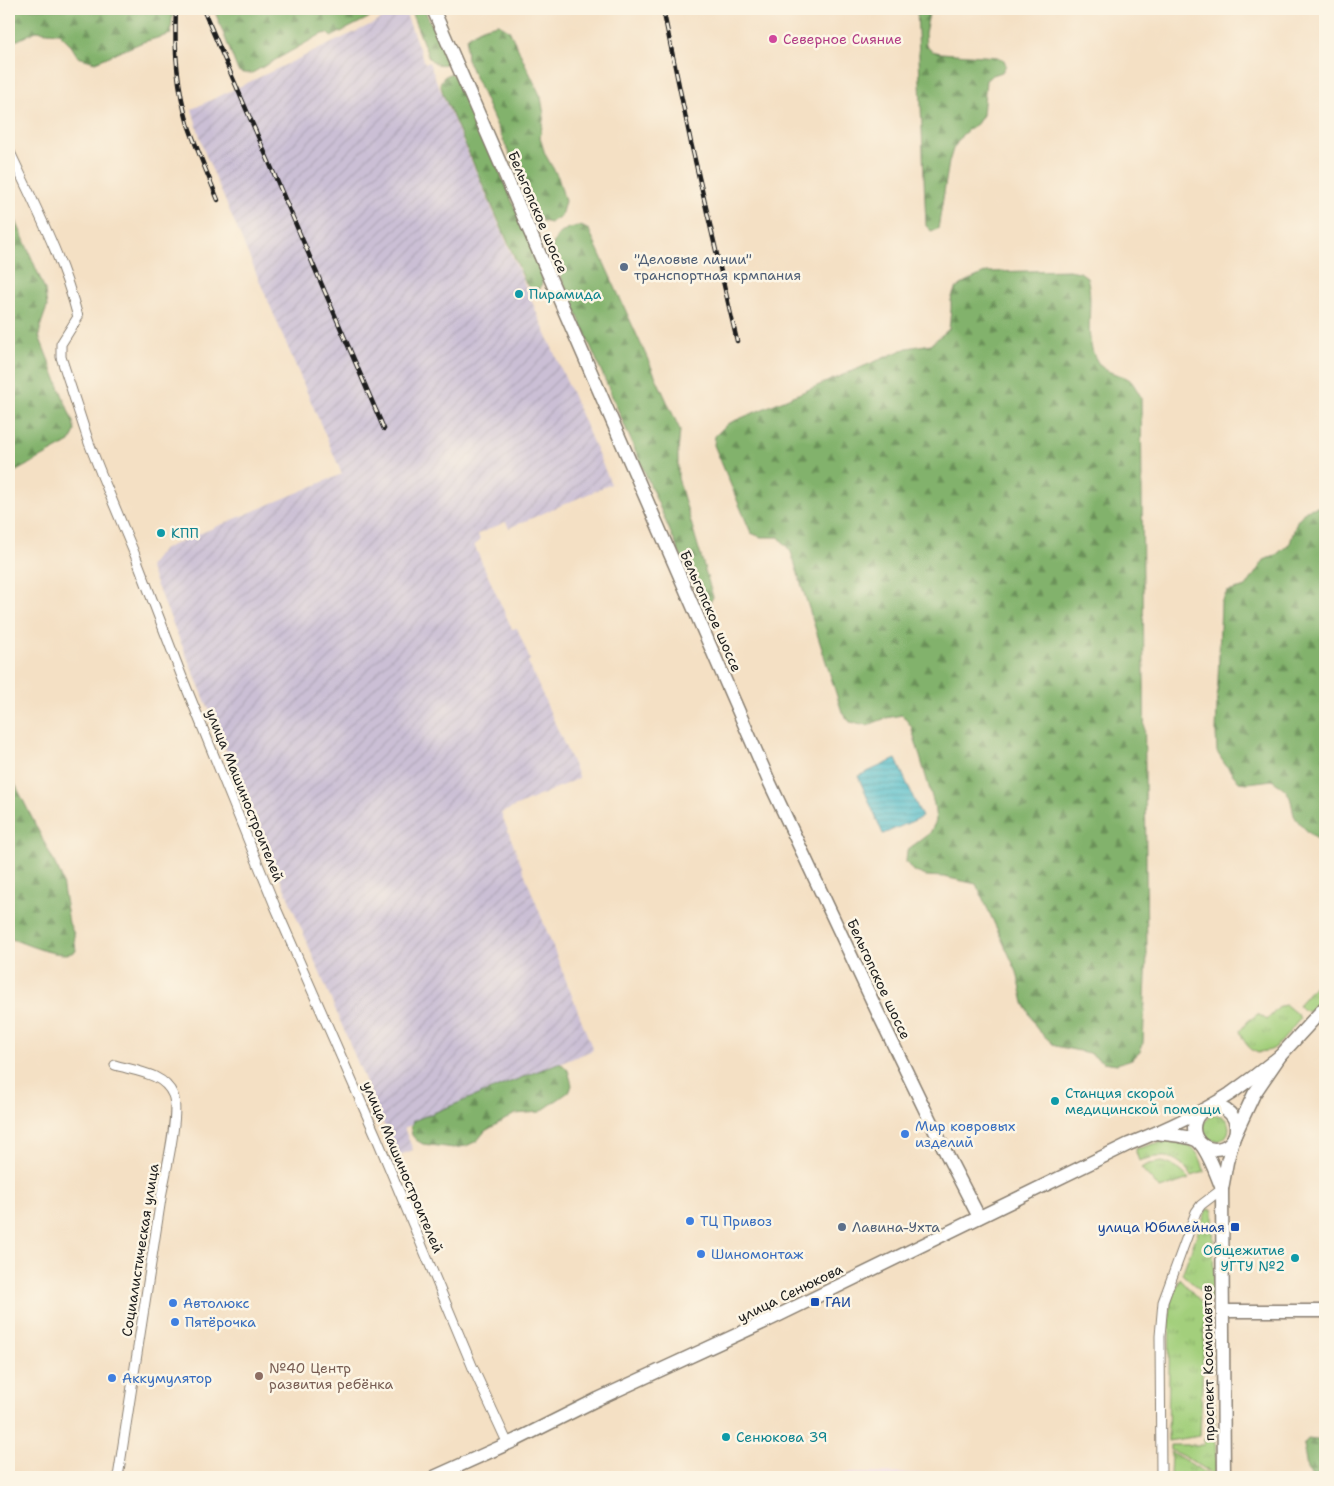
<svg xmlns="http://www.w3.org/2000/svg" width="1334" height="1486" viewBox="0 0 1334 1486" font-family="'Shantell Sans',sans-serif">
<defs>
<pattern id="industrial-furrows" width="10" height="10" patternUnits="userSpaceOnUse" patternTransform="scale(1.25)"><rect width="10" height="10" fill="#cbbfd5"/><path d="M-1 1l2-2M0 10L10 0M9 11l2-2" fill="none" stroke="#aea4b6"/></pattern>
<pattern id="grass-tufts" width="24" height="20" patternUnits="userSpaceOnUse" patternTransform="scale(1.25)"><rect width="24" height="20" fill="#a3cf7c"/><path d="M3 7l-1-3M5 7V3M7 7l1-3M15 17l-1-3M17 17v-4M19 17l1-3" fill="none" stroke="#8cb16b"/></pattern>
<pattern id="forest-firs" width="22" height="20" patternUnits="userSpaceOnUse" patternTransform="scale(1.25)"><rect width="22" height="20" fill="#82b26c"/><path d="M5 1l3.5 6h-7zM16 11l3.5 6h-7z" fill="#6a9058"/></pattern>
<pattern id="water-rules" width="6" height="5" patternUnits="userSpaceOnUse" patternTransform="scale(1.25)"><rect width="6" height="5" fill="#4fbcca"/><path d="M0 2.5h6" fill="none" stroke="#4198a3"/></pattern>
</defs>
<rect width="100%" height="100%" fill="#fcf5e5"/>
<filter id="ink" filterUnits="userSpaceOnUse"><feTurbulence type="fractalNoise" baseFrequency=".02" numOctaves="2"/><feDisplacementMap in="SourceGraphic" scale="10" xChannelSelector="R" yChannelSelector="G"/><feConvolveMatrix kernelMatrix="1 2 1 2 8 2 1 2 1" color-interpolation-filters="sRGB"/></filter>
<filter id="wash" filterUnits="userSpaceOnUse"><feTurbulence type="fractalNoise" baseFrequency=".0096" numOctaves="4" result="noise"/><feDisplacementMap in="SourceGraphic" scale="20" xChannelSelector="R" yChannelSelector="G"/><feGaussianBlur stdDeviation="1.12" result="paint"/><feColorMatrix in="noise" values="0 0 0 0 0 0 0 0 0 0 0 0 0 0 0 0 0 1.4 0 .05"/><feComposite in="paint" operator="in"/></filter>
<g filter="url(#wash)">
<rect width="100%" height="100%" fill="#f4e0c4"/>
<polygon fill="#ecd1ea" points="839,1473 846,1473 959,1474 959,1477 840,1477"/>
<polygon fill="url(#industrial-furrows)" points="404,9 425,64 429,62 436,80 611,484 509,528 506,522 478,534 480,541 474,545 512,629 517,628 530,660 528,662 579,778 501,813 593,1050 404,1128 413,1150 397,1156 149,567 163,549 342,474 204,151 192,109"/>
<g fill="url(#grass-tufts)" stroke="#60764c">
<polygon points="1325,974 1325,994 1309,1012 1303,1010 1298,1005"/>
<path d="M1286 1005 1298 1015 1300 1019C1293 1027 1281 1044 1273 1049 1268 1052 1263 1050 1258 1053 1247 1048 1244 1042 1240 1031L1248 1021 1258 1014 1267 1020 1280 1006Z"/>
<circle cx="1216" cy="1128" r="13"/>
<path d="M1161 1142C1185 1141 1200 1146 1204 1172L1192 1176C1177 1155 1164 1153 1139 1161L1135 1149Z"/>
<path d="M1162 1162C1174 1165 1181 1170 1189 1179L1160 1189 1141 1168 1149 1164Z"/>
<polygon points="1210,1209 1213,1210 1214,1301 1211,1300 1182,1274 1206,1211"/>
<polygon points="1180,1279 1205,1306 1200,1436 1168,1441 1170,1302"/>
<polygon points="1207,1389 1211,1389 1215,1406 1216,1476 1194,1462 1171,1450 1171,1445 1204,1445 1204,1439 1208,1439"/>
<polygon points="1171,1452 1213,1477 1170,1477"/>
</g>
<g fill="url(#forest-firs)" stroke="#4f6744">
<polygon points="9,9 173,9 171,34 143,42 95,62 78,57 70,44 59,33 36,31 18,40 9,41"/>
<polygon points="214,9 386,9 331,37 327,33 320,35 252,73 243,73 238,71"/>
<path d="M410 9H424L447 57 445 64C438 66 434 63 429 58Z"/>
<polygon points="917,9 930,9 925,33 926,46 932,51 941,53 997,57 1004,60 1006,65 1002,72 993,75 986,80 983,115 977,124 969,129 962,135 953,149 949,162 938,229 931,231 926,226"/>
<path d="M499 24 509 30 541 97 544 115 540 138 545 154 558 177 565 201 561 216 550 223 542 221 537 216 467 59 466 47 467 38C477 29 486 26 499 24Z"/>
<polygon points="451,73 460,80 541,269 543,280 540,289 532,290 526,284 443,94 440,83 444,77"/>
<polygon points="9,204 45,290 47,307 41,324 39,336 73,422 75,431 70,442 9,475"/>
<polygon points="581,226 589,230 680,430 678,453 678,478 713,597 709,604 704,606 700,601 554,261 552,247 557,236 568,228"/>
<path d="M1069 270 1080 272 1087 277C1095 304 1082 335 1097 361 1105 375 1121 373 1130 380 1134 384 1138 392 1141 397L1147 955 1143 1043 1140 1052 1132 1059 1117 1064 1103 1062 1089 1053 1055 1046 1037 1029 1024 1003 1017 972 976 884 944 877 926 876 913 871 906 862 907 850 930 833 936 821 934 804 911 726 902 715 886 718 868 725 850 722 842 712 791 552 779 537H761L751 533 714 445 715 436 727 424 907 348 931 344 949 329 951 309V300L955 289 969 280 987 272Z"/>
<path d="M1325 505V844C1317 841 1297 823 1294 815 1292 808 1292 799 1287 792 1284 787 1277 784 1272 780L1248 783 1239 782 1224 763 1217 752 1216 732 1221 602 1227 592 1246 587 1264 560 1276 555 1290 543 1297 521 1306 510Z"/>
<path d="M9 772 61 876 69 923 74 934 76 951C62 961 24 943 9 938Z"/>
<polygon points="558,1063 563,1065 568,1070 572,1085 570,1091 540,1112 515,1114 485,1131 477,1141 466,1146 454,1148 423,1144 416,1140 412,1135 411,1127 413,1121"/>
<polygon points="1308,1439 1325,1441 1325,1477 1312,1477 1307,1468 1303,1445"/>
</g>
<polygon fill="url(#water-rules)" stroke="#366c73" points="896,759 922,817 883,834 858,776"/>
</g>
<g filter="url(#ink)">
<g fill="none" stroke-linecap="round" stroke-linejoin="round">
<defs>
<g id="street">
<path d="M9 150C34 204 63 259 78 317L61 344V357L89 443 102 476 135 555 182 677 275 906 376 1136 473 1368 508 1444"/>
<path d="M115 1065C135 1071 164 1073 173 1095 180 1112 166 1171 162 1192 147 1287 133 1382 118 1477"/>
<polyline points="1161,1477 1160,1336 1163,1302 1196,1212 1201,1205 1222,1189"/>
</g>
<g id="secondary">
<polyline points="433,9 768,779 878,1013 946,1153 979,1217"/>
<circle cx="1215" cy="1128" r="21"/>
<path d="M1157 1133C1169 1135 1185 1135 1196 1140 1207 1147 1217 1176 1222 1189"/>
<polyline points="1223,1311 1325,1311"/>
<path d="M434 1477 516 1440 598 1399 773 1318 1129 1144C1164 1130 1199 1114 1230 1094 1247 1082 1264 1069 1280 1056"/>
<polyline points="1224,1477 1222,1189 1227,1162 1234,1137 1254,1094 1280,1056 1325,1007"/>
</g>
</defs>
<use href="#street" stroke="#887e70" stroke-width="11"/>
<use href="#secondary" stroke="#887e70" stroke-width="15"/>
<use href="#street" stroke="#fff" stroke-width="9"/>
<use href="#secondary" stroke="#fff" stroke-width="12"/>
<defs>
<g id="rail">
<path d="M176 9C174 48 177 87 188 124 197 150 208 175 218 200"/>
<polyline points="203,9 384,429"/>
<polyline points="663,9 691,143 737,341"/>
</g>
</defs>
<use href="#rail" stroke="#1c1c1c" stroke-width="4.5"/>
<use href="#rail" stroke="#fcf5e5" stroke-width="2.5" stroke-dasharray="8" stroke-linecap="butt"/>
</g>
</g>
<circle fill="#d1479c" stroke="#fcf5e5" stroke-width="2" cx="773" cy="39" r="5"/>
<g fill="#5c6f8a" stroke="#fcf5e5" stroke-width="2">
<circle cx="624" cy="267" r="5"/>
<circle cx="842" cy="1227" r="5"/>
</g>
<g fill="#0f9aa8" stroke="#fcf5e5" stroke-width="2">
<circle cx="519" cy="294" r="5"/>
<circle cx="161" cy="533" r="5"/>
<circle cx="1055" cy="1101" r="5"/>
<circle cx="1295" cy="1258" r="5"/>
<circle cx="726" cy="1437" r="5"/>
</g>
<g fill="#3f7fe0" stroke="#fcf5e5" stroke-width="2">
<circle cx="905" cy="1134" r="5"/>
<circle cx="690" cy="1221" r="5"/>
<circle cx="701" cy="1254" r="5"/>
<circle cx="173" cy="1303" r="5"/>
<circle cx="175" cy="1322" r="5"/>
<circle cx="112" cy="1378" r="5"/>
</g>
<g fill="#1a4fb4" stroke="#fcf5e5" stroke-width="2">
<rect x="1230" y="1222" width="10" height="10" rx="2.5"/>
<rect x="810" y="1297" width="10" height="10" rx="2.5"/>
</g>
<circle fill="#8d6e63" stroke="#fcf5e5" stroke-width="2" cx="259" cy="1376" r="5"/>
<g text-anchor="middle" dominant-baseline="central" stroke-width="5" stroke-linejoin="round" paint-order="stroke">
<g font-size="14" fill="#b23c85" stroke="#fcf5e5" text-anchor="start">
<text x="783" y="39">Северное Сияние</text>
</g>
<g font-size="14" fill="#1c1c1c" stroke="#fcf5e5">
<text transform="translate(538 212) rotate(67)">Бельгопское шоссе</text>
<text transform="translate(711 611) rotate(66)">Бельгопское шоссе</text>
<text transform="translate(245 795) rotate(68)">улица Машиностроителей</text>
<text transform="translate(879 979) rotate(65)">Бельгопское шоссе</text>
<text transform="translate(403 1167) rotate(67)">улица Машиностроителей</text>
<text transform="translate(140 1250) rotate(-81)">Социалистическая улица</text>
<text transform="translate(790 1293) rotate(-26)">улица Сенюкова</text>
<text transform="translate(1208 1363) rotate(-91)">проспект Космонавтов</text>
</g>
<g font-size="14" fill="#4e5e75" stroke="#fcf5e5" text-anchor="start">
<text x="634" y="259">"Деловые линии"<tspan x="634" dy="16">транспортная крмпания</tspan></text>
<text x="852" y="1227">Лавина-Ухта</text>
</g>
<g font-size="14" fill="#0d838f" stroke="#fcf5e5" text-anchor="start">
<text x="529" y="294">Пирамида</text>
<text x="171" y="533">КПП</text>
<text x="1065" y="1093">Станция скорой<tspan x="1065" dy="16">медицинской помощи</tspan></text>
<text x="1285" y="1250" text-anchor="end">Общежитие<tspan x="1285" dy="16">УГТУ №2</tspan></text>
<text x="736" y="1437">Сенюкова 39</text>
</g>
<g font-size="14" fill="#366cbe" stroke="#fcf5e5" text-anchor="start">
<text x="915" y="1126">Мир ковровых<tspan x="915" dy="16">изделий</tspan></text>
<text x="700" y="1221">ТЦ Привоз</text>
<text x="711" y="1254">Шиномонтаж</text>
<text x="183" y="1303">Автолюкс</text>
<text x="185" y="1322">Пятёрочка</text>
<text x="122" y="1378">Аккумулятор</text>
</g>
<g font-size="14" fill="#164399" stroke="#fcf5e5" text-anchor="end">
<text x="1225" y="1227">улица Юбилейная</text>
<text x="825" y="1302" text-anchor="start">ГАИ</text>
</g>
<g font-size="14" fill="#785e54" stroke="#fcf5e5" text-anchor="start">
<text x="269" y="1368">№40 Центр<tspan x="269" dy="16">развития ребёнка</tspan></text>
</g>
</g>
<rect width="1334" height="1486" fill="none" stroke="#fcf5e5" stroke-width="30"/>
</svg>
